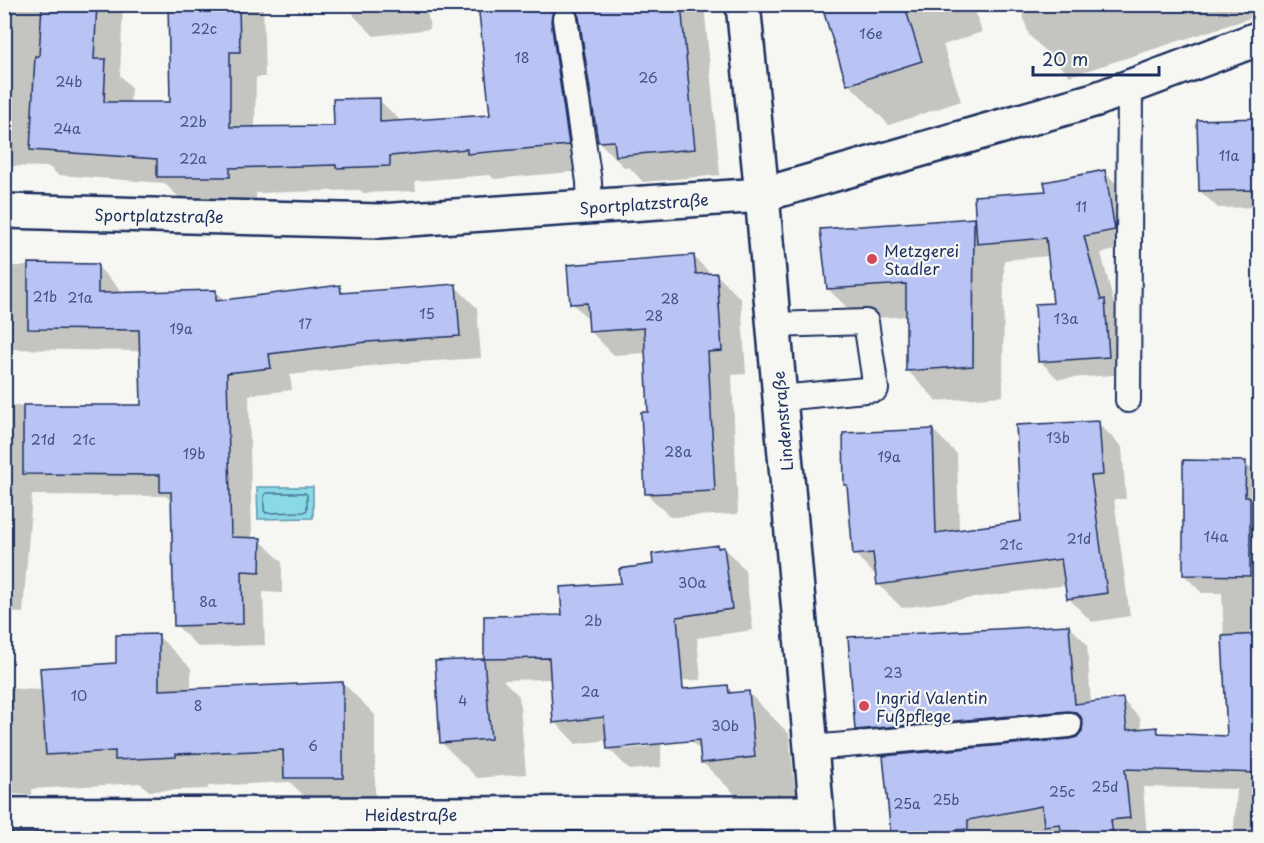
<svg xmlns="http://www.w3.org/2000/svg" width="1264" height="843" viewBox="0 0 1264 843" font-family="'Playpen Sans',sans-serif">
<rect width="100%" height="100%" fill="#f6f6f2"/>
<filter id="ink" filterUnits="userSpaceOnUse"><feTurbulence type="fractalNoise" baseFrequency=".0167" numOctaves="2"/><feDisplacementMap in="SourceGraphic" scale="12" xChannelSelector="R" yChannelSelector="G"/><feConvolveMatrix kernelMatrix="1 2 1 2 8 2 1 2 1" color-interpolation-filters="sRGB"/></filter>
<g filter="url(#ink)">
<polygon fill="#8ad9e7" stroke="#5e95b0" stroke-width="1.5" points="257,487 313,487 313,518 258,519"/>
<g fill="#0003" fill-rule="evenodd">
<polygon points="4,4 123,4 120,75 131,87 130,104 171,104 169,4 263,4 265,77 256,77 255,128 336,128 379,100 402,122 491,116 480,4 704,4 720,175 643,182 629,167 625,168 599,142 583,32 577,41 594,170 494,179 490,175 415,181 416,191 363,193 360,190 256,193 256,202 184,202 164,183 58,175 49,167 4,166"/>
<polygon points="352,4 426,4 430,29 374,36 354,16"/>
<polygon points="822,4 973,4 982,32 943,45 961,101 889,125 849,84"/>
<polygon points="1019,4 1260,4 1260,15 1070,76 1029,35"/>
<polygon points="1260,120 1260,207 1218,208 1200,191"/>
<polygon points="1104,172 1122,189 1132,247 1101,253 1116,312 1122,318 1126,374 1058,379 1040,361 1054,305 1049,256 1004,260 1003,396 937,401 907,370 908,316 859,319 828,289 974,220 977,223 1048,192"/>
<polygon points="693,256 712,275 716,274 741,299 746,374 732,375 738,514 670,517 646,493 650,413 647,353 614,355 590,331 590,321 572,303"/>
<polygon points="4,266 97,266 119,288 119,294 215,291 225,301 339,287 346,294 455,286 477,308 481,358 389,364 290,375 292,390 249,395 252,539 260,540 282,562 282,593 263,592 265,645 198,647 176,625 172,502 166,496 32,495 23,613 4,612 4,406 142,406 141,351 4,349"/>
<polygon points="1098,423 1122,447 1126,499 1114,499 1130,616 1092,622 1068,598 1066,585 902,608 878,584 877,577 855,554 848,487 845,484 933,430 957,454 959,531 1022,522"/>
<polygon points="1245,463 1260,477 1260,838 1233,838 1237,789 1143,787 1147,838 896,838 892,835 1078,738 1084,728 875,747 857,729 1069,626 1087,644 1091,704 1122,700 1140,718 1142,730 1156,728 1163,735 1228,738 1222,593 1202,593 1184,575"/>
<path d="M717 546 720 549 724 548 745 570 753 630 697 638 701 680 662 681 661 767 630 770 609 749 608 740 576 744 555 722 552 679 503 680 519 696 526 774 477 778 442 743 436 662 486 660 485 618 564 616 655 565ZM648 744V747L626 749V746Z"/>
<polygon points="158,636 191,668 191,690 343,683 375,715 375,810 317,809 290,782 208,786 208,789 149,791 140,783 32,789 32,795 4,794 4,688 43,690 117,665"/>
<polygon points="727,687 734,694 748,692 789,734 796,798 744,803 702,762 701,751 690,740"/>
</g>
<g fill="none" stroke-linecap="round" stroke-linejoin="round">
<polygon stroke="#477395" stroke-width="1.5" points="266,493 305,493 307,495 307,510 304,512 266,513 264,510 264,496"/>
</g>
<g fill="#b9c3f4" stroke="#1b2f5e" stroke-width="1.5">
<polygon points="42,4 97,4 94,59 106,59 104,102 170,102 168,4 239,4 240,52 230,52 230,127 334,126 333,99 380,98 380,122 490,115 478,4 681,4 695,149 616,156 614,141 598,142 579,17 576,10 570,6 564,5 556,8 552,14 551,21 569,145 467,154 467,149 390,156 390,166 336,168 336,165 230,168 230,177 157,177 157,159 30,150 35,56 39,56"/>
<polygon points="821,4 904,4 922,61 847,85"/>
<polygon points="1260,118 1260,190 1199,191 1197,120"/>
<polygon points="1105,170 1115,230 1084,236 1101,300 1105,299 1109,357 1038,362 1035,304 1053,303 1046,238 977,244 974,196 1046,191 1044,182"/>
<polygon points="974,218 973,366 906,371 906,284 827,289 820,229"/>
<polygon points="694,255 696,274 717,273 722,351 708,352 715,491 645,494 641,412 648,412 644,328 589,332 587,303 570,304 567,265"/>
<polygon points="28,263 98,264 98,293 216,290 216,301 340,285 341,293 456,284 460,336 367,342 269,354 271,368 227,373 231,537 261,538 260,572 242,571 243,624 174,626 171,492 160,492 160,475 23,474 23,405 141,405 139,330 28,329"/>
<polygon points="1099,421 1103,475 1091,476 1107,593 1067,599 1061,559 877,585 873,553 853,555 847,485 844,485 843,433 933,429 936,533 1021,521 1016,425"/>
<polygon points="1183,460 1246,461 1245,497 1250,497 1250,576 1183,575"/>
<polygon points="718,545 718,548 724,547 732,609 677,617 683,689 728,685 729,693 749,691 755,757 701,763 699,740 607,749 604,717 553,723 549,658 484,659 484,616 562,615 560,587 621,583 619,569 653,564 652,554"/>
<polygon points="1069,625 1075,704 1123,698 1127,730 1157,727 1158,733 1227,736 1222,636 1260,634 1260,773 1125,769 1130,818 1111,820 1113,835 1062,838 1060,824 1044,826 1042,806 968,820 968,829 955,830 956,838 905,838 905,834 891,836 883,756 1070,739 1077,737 1082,731 1083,723 1081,717 1076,712 1068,711 855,730 848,637"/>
<polygon points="159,634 159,690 343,682 343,778 284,778 283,750 176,754 176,757 115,760 115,751 46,755 40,668 116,663 116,635"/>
<polygon points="484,659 491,739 440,743 435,661"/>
</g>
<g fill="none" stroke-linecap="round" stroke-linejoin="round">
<defs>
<g id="lane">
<polyline points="565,19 589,182 590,206"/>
<polyline points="774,325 866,322 876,389 780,398"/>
<polyline points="1128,400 1130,86"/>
<polyline points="812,748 1069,725"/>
<polyline points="399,838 400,814"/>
<polyline points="521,838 522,814"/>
</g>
<g id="street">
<polyline points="743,4 762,195 819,838"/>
<polyline points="4,211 380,221 762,195 1097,99 1260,38"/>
<polyline points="4,815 817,813"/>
</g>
</defs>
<use href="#lane" stroke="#1b2f5e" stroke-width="28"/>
<use href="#street" stroke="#1b2f5e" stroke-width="38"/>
<use href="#lane" stroke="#f6f6f2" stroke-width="24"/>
<use href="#street" stroke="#f6f6f2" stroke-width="33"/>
</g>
</g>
<g fill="#d1495b" stroke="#f6f6f2" stroke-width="2">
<circle cx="872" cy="259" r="6"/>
<circle cx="864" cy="706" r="6"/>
</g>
<g text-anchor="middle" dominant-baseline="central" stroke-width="4.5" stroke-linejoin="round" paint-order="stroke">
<g font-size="14" fill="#425484">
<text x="204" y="28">22c</text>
<text x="871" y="33">16e</text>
<text x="522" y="57">18</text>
<text x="648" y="77">26</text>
<text x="69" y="81">24b</text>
<text x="193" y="121">22b</text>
<text x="67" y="128">24a</text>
<text x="1229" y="155">11a</text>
<text x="193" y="158">22a</text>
<text x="1081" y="206">11</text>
<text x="45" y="296">21b</text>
<text x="80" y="297">21a</text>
<text x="670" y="298">28</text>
<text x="427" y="313">15</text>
<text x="654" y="315">28</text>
<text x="1066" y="318">13a</text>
<text x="305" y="323">17</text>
<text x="181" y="328">19a</text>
<text x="1058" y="437">13b</text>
<text x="43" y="439">21d</text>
<text x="84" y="439">21c</text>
<text x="678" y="451">28a</text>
<text x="194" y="453">19b</text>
<text x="889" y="456">19a</text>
<text x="1216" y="536">14a</text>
<text x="1079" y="538">21d</text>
<text x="1011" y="544">21c</text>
<text x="692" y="582">30a</text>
<text x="208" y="601">8a</text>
<text x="593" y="620">2b</text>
<text x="893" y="672">23</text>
<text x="590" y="691">2a</text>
<text x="79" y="695">10</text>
<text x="463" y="700">4</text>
<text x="198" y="705">8</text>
<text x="725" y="725">30b</text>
<text x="313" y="745">6</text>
<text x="1105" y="786">25d</text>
<text x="1062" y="791">25c</text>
<text x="946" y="799">25b</text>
<text x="907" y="803">25a</text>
</g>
<g font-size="16" fill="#1b2f5e" stroke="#f6f6f2">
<text transform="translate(644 203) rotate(-4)">Sportplatzstraße</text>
<text transform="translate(159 215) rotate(1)">Sportplatzstraße</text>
<text transform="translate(782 421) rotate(-95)">Lindenstraße</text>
<text x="411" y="814">Heidestraße</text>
</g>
<g font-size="16" fill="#1b2f5e" stroke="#f6f6f2" text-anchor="start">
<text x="884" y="250">Metzgerei<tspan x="884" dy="18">Stadler</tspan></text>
<text x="876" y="697">Ingrid Valentin<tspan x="876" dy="18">Fußpflege</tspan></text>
</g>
</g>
<rect width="1264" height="843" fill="none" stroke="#f6f6f2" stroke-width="24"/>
<rect x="12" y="12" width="1240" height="819" fill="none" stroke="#1b2f5e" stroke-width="2" filter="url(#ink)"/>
<path d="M1033 66v9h126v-9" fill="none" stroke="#1b2f5e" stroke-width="3"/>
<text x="1042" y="66" font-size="18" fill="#1b2f5e" stroke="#f6f6f2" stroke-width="4.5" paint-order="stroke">20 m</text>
</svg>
